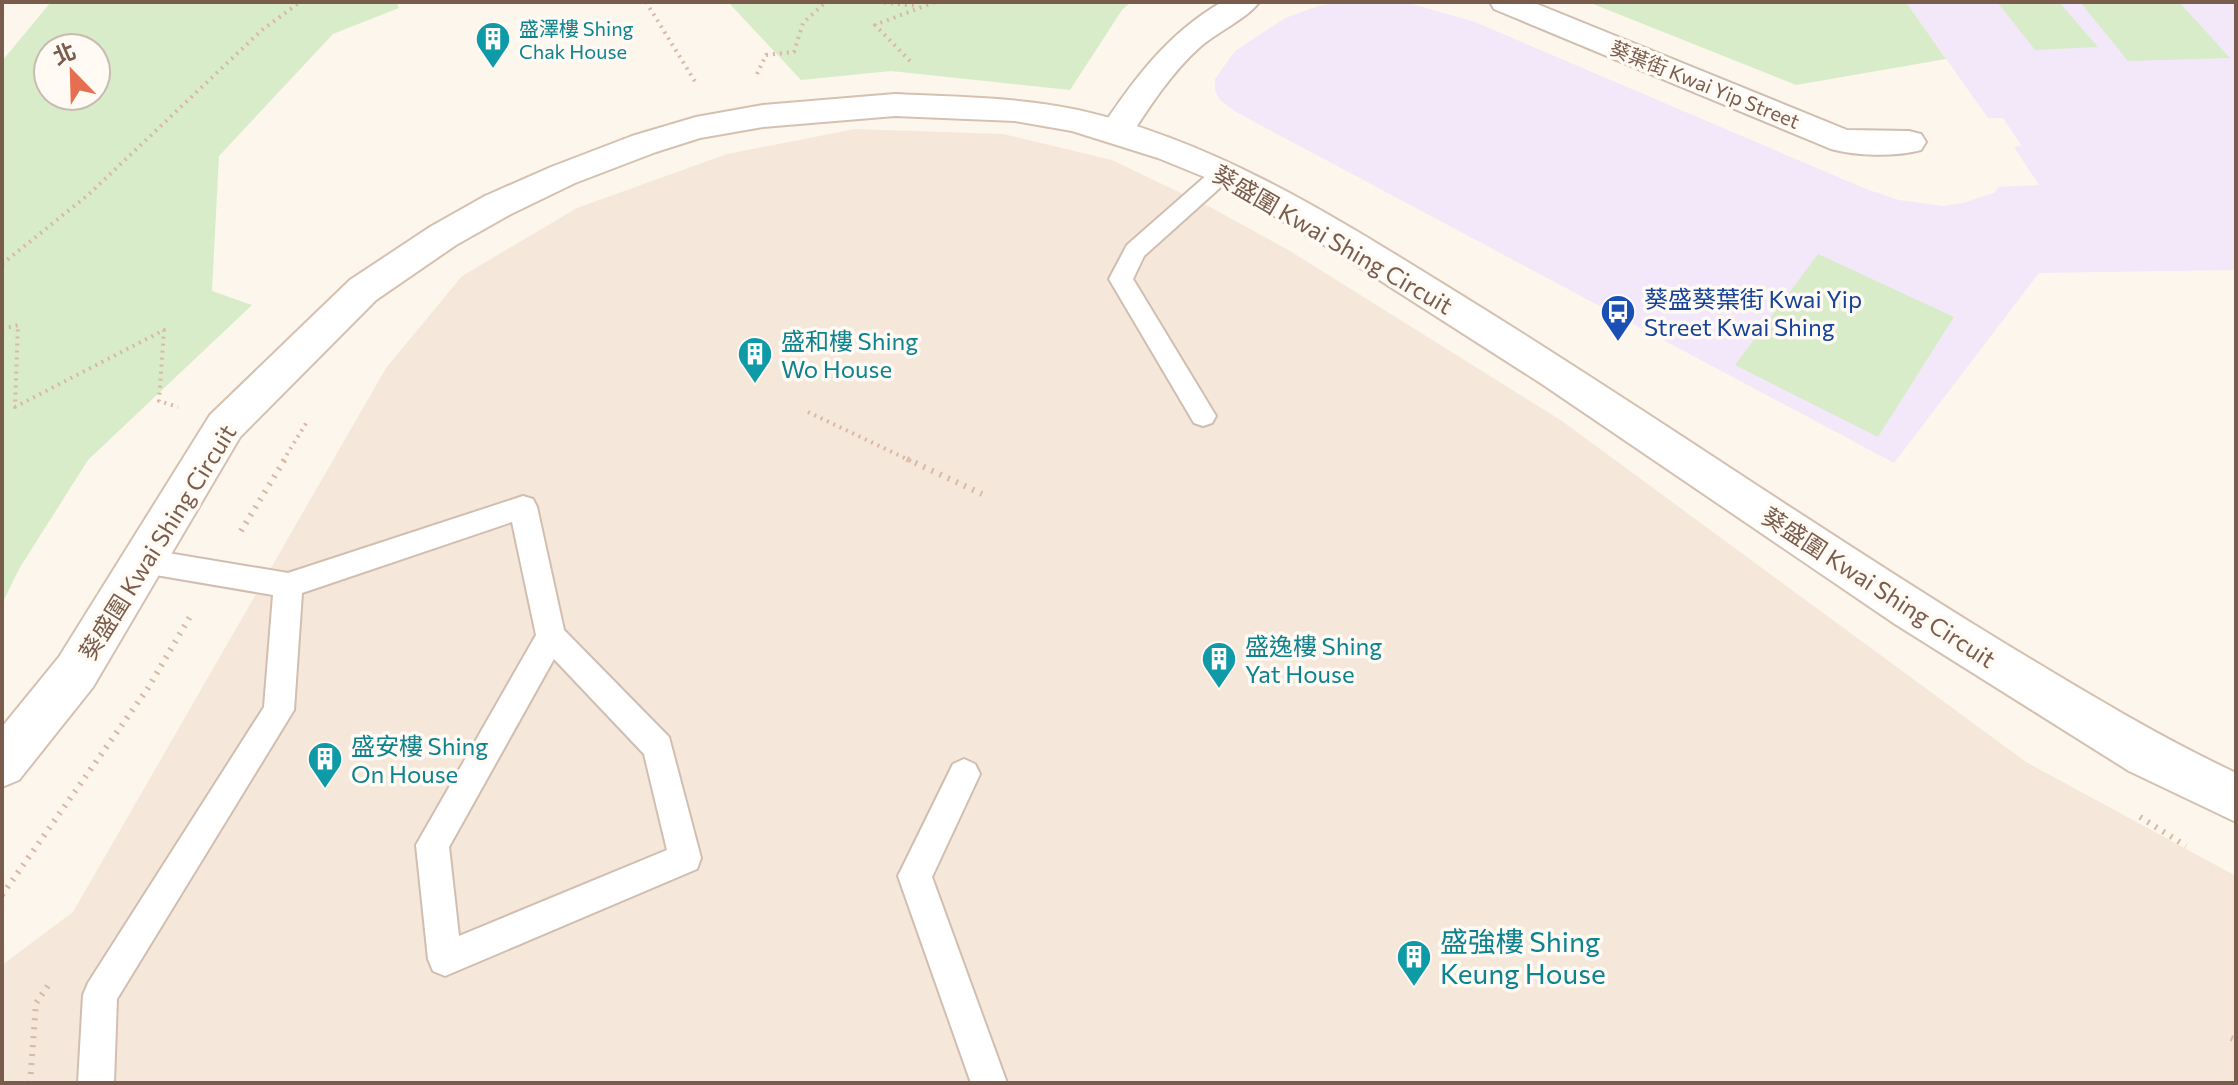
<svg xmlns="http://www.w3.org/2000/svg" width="2238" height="1085" viewBox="0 0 2238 1085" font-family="Commissioner,'Noto Sans TC',sans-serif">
<rect width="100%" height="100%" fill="#fdf6ec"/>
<polygon fill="#f5e8da" points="855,129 1003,134 1112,160 1210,207 1290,251 1562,421 2026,762 2236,876 2236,1083 2,1083 2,965 73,912 386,368 462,276 577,208 727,154"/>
<polygon fill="#f3e8fa" points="1906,2 2236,2 2236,270 2039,273 1894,463 1236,112 1220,100 1215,90 1215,79 1235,51 1285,18 1318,6 1339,3 1409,3 1475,22 1866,189 1899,200 1943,206 1963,203 1994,193 1999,187 2039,185 2014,147 2022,146 2003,118 1988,118"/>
<g fill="#d8ecc9" fill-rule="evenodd">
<path d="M51 2H397L399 8 333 34 219 156 212 291 252 305 88 460 19 569 2 604V61ZM96 48V96H48V48Z"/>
<polygon points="728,2 1131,2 1122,10 1070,90 891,71 801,80"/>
<polygon points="1588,2 1906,2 1946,59 1796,85"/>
<polygon points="1997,2 2059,2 2098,47 2035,50"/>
<polygon points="2080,2 2179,2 2230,58 2128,61"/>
<polygon points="1818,254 1954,317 1878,437 1735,365"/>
</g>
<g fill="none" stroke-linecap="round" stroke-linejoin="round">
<defs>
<g id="lane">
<polygon points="1224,165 1232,167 1235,172 1232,177 1144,256 1133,279 1216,416 1212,423 1203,426 1194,423 1109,279 1127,245 1216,167"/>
<path d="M523 496 533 499 537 507 564 630 669 737 701 858 697 869 445 976 433 971 428 959 416 845 536 635 512 522 302 593 294 710 117 999 114 1083H78L83 995 88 983 264 707 273 595 144 573 134 569 130 561 134 553 144 549 288 573ZM554 659 644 754 667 850 459 936 449 847Z"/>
<polygon points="964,759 975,764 980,774 932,877 1007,1083 971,1083 898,876 953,764"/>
</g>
<g id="street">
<path d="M1222 2H1259C1248 18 1217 32 1200 47 1171 73 1149 107 1128 140L1116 143 1104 140 1099 132C1132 81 1168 33 1222 2Z"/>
<path d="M1490 2H1532L1847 130 1909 131 1921 134 1926 142 1921 150C1895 157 1857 156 1831 149L1494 9Z"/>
</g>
<path id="secondary" d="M895 94C956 97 1017 97 1078 110 1224 143 1349 226 1474 303 1655 415 1828 536 2009 646 2084 691 2157 736 2236 773V822L2129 771 1895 624 1542 384 1331 249 1212 180 1158 158 1072 131 1015 121 895 116 763 127 700 138 656 152 575 183 511 214 456 245 376 300 240 437 93 687 19 780 2 787V727L59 657 210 415 350 280 430 227 485 196 551 167 632 136 696 117 763 105Z"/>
</defs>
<use href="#lane" stroke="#d1beb0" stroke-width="4"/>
<use href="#street" stroke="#d1beb0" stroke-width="4"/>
<use href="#secondary" stroke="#d6c0b0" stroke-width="4"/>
<g stroke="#d9b8a5" stroke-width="4" stroke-dasharray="2 5" stroke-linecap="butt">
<polyline points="646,2 696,83"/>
<polyline points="877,2 919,6"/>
<polyline points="910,61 875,25 935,2"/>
<polyline points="757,74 766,55 794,52 803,23 826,2"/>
<polyline points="2,264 88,195 262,30 300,2"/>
<polyline points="2,329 18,325 15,407 164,330 159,401 178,407"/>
<polyline points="808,412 911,461"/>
<polyline points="283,461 308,420"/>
</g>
<g stroke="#d9b8a5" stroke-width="6" stroke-dasharray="2 7" stroke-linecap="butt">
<polyline points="907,459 982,494"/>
<polyline points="241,531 285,459"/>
<polyline points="2140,817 2186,846"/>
<polyline points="2,895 148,688 191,615"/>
<polyline points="2231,1038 2236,1040"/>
<polyline points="30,1083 36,1003 49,984"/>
</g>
<use href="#lane" fill="#fff" fill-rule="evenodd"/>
<use href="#street" fill="#fff" fill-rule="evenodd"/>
<use href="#secondary" fill="#fff" fill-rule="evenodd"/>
</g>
<defs>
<symbol id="building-pin" viewBox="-11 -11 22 30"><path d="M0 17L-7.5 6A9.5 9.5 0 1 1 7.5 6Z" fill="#0f9aa8" stroke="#fffaf3"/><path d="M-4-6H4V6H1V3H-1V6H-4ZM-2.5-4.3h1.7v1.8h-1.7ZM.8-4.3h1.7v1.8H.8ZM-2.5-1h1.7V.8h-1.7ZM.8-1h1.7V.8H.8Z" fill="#fff"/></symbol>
<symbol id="bus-pin" viewBox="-11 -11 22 30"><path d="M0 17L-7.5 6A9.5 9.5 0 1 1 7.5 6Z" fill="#1a4fb4" stroke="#fffaf3"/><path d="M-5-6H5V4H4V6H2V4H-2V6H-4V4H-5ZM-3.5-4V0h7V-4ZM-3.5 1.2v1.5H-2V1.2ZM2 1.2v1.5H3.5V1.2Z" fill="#fff"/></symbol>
</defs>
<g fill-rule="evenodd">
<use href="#building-pin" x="473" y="19" width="40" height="54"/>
<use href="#bus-pin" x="1598" y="292" width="40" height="54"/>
<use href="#building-pin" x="735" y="334" width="40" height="54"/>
<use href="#building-pin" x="1199" y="639" width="40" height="54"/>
<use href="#building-pin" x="305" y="739" width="40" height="54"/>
<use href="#building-pin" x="1394" y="937" width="40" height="54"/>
</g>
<g text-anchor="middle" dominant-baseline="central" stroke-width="7" stroke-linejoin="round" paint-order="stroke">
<g font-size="20" fill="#0d838f" stroke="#fffaf3" text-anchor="start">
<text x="519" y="28">盛澤樓 Shing<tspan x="519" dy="23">Chak House</tspan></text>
</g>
<g font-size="20" fill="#7a5c4d" stroke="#fffaf3">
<text transform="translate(1705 84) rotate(22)">葵葉街 Kwai Yip Street</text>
</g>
<g font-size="24" fill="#7a5c4d" stroke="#fffaf3">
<text transform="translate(1333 239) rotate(30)">葵盛圍 Kwai Shing Circuit</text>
<text transform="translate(157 542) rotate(-58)">葵盛圍 Kwai Shing Circuit</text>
<text transform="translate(1879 587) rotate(33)">葵盛圍 Kwai Shing Circuit</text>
</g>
<g font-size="24" fill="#164399" stroke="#fffaf3" text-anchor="start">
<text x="1644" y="298">葵盛葵葉街 Kwai Yip<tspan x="1644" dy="28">Street Kwai Shing</tspan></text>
</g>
<g font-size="24" fill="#0d838f" stroke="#fffaf3" text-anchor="start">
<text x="781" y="340">盛和樓 Shing<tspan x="781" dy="28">Wo House</tspan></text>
<text x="1245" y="645">盛逸樓 Shing<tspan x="1245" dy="28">Yat House</tspan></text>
<text x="351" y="745">盛安樓 Shing<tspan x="351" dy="28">On House</tspan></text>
</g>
<g font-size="28" fill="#0d838f" stroke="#fffaf3" text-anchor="start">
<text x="1440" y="941">盛強樓 Shing<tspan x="1440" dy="32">Keung House</tspan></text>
</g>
</g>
<rect width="2238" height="1085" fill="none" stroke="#7a5c4d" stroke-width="8"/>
<g transform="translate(72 72) rotate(337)"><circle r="38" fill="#fffaf3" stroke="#cabbb1" stroke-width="2"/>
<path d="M0-6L14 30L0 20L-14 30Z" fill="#e76f51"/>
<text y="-12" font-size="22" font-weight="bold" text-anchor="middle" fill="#7a5c4d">北</text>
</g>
</svg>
